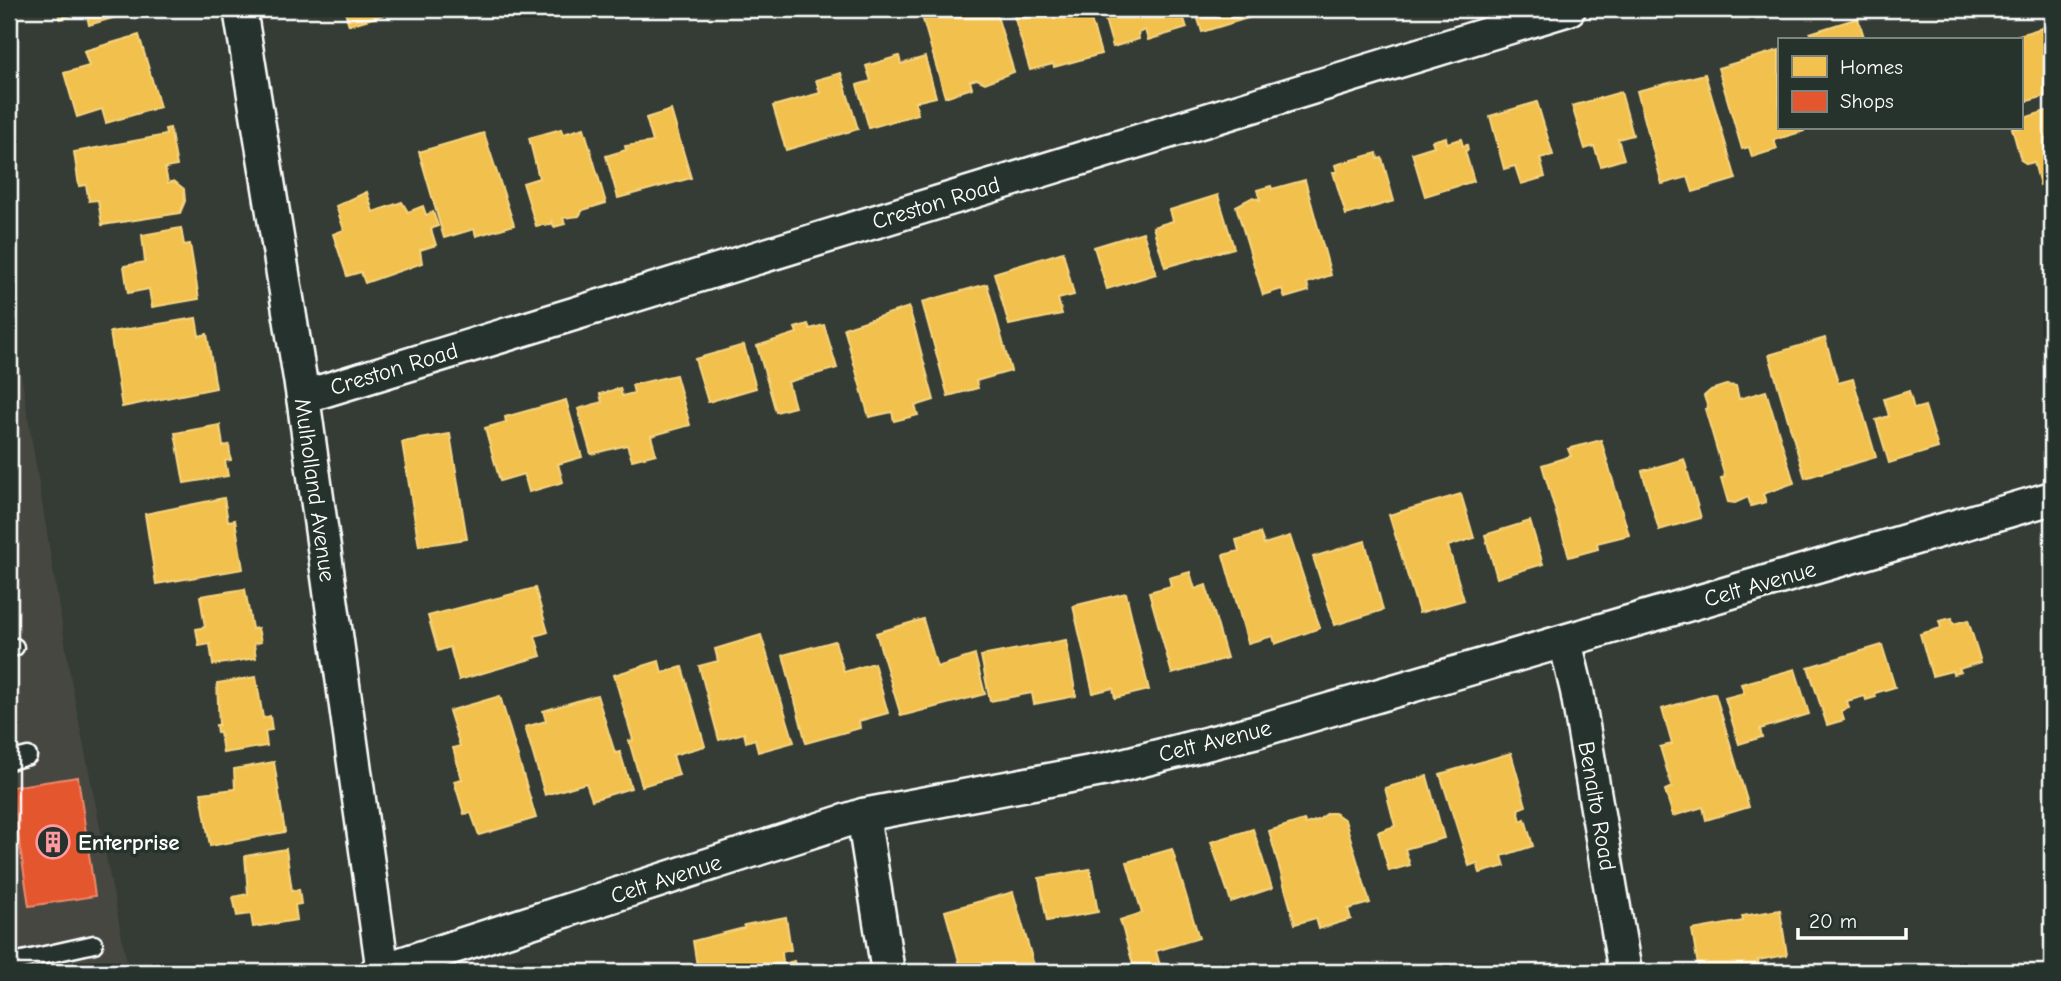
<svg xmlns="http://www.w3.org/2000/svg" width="2061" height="981" viewBox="0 0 2061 981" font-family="'Comic Neue',sans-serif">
<rect width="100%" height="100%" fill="#343c35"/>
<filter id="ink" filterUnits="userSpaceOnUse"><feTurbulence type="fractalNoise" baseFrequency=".0143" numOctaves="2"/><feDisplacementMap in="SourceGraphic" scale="14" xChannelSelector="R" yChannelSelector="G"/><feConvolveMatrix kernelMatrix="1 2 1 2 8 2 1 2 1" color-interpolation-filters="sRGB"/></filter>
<g filter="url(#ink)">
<polygon fill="#45473f" points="9,300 73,691 129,972 9,972"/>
<g fill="#f2c14e" stroke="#f6d483" stroke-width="2">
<polygon points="57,9 143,9 89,25 86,11 60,19"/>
<polygon points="344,9 400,9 400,10 349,25"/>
<polygon points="920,9 995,9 1014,72 985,83 977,79 970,81 972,88 945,97"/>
<polygon points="1012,9 1088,9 1101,54 1054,67 1053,64 1030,70"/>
<polygon points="1102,9 1181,9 1187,28 1148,40 1145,30 1138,33 1139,39 1113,47"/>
<polygon points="1195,9 1249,9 1251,17 1202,32"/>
<polygon points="1858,18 1865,40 1812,40 1810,33"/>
<polygon points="2052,25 2052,94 2021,103 2021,40 2002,40"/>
<polygon points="139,35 160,107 106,123 102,109 77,117 64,73 89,66 84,51"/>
<polygon points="1779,50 1779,128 1803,128 1804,131 1774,140 1777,149 1752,157 1749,147 1742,149 1718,68"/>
<polygon points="899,56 901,64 925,57 936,97 915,102 918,114 869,128 857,85 871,81 866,66"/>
<polygon points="841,73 858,129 786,150 773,106 820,93 816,80"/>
<polygon points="1705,74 1736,179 1693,192 1688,177 1662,184 1637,91"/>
<polygon points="1621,92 1633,135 1618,139 1624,159 1601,166 1594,146 1585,149 1572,106"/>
<polygon points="1537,102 1553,155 1540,158 1545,177 1521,184 1515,166 1504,169 1490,116"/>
<polygon points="2052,109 2052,181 2040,185 2034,162 2027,164 2021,160 2012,128 2021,128 2021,119"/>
<polygon points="671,110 691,178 618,198 606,156 626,150 625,146 653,142 646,118"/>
<polygon points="170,128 177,166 165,168 168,183 174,181 184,189 185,201 180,213 102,225 98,200 89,201 86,185 79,186 74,152 166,135 165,129"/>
<polygon points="584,128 606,203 583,210 579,216 563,218 565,224 554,227 552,221 551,224 536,226 523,183 539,178 529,138 561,129 563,134"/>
<polygon points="484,133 514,225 476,236 474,229 444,238 419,152"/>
<polygon points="1446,137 1447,143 1461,139 1463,146 1467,145 1468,150 1465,151 1474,181 1425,196 1412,153 1434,146 1432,141"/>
<polygon points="1377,153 1378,159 1382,158 1394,201 1346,215 1333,172 1337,172 1335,165"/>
<polygon points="1305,180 1331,275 1307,283 1309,291 1285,298 1282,289 1263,295 1236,206 1253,197 1260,200 1257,190 1271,186 1272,189"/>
<polygon points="367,192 373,212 402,202 408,212 423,206 426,215 433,212 438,226 431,229 436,245 420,250 422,263 365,283 361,272 347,276 333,234 344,230 336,206"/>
<polygon points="1218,195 1234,248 1165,267 1153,227 1173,221 1170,210"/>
<polygon points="181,228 184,245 190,244 199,299 152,307 149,289 128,293 124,266 145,262 142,235"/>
<polygon points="1143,232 1156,274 1107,289 1094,247"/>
<polygon points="1063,252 1074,295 1058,299 1062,314 1009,325 994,273"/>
<polygon points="987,284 1011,371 976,381 978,388 948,396 922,302"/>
<polygon points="909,307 934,400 915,406 918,415 894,421 892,412 869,417 844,328"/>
<polygon points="196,318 199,336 207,334 216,388 122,407 110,332"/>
<polygon points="808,324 810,329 824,325 837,368 788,382 795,407 776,412 757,346 797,333 795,328"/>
<polygon points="1825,338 1838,383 1853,379 1876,457 1805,478 1769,355"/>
<polygon points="744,345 756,388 708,402 695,359"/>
<polygon points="676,375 690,425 651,436 656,454 632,460 627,445 591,454 578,409 602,402 600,394 620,388 622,396 634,393 632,385"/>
<polygon points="1726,385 1736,386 1739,399 1766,391 1794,483 1763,494 1766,502 1751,506 1748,497 1735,503 1728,502 1721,478 1725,477 1705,409 1708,408 1704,396 1711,390"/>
<polygon points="1909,391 1914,409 1925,406 1938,448 1889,463 1876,420 1889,416 1884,399"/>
<polygon points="566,400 582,457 558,464 563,482 529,492 524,474 500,481 485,428 506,422 505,417"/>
<polygon points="220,425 223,446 229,445 231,460 225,461 228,476 184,483 175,433"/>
<polygon points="450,434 467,539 419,546 402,442"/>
<polygon points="1601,440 1629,535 1597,543 1598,549 1569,557 1542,465 1571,456 1568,449"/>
<polygon points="1684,459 1701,518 1659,530 1642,471"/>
<polygon points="1461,494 1474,538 1448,546 1464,600 1419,613 1389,515"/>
<polygon points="224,498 228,521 235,520 243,569 156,584 145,514"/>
<polygon points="1530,521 1543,564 1497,578 1485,535"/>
<polygon points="1260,533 1264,544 1290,536 1320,628 1275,644 1273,636 1248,643 1223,555 1239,551 1236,540"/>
<polygon points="1365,541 1383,610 1335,625 1313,557"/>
<polygon points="1190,572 1195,589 1206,585 1227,658 1172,674 1149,592 1171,586 1169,578"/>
<polygon points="535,588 548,632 535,636 541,656 459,680 450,647 438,651 428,616"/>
<polygon points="245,589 252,629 258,628 261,642 254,644 256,658 213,665 210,644 199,646 196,629 205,627 200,596"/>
<polygon points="1126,593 1149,690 1115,698 1113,688 1093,693 1073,606"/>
<polygon points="1952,618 1953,624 1968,620 1981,662 1959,669 1961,672 1953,674 1952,671 1932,676 1920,634 1941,628 1939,621"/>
<polygon points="923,619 937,667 975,655 985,694 901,716 876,633"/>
<polygon points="761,635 794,742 758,752 755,739 746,742 744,733 719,740 699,666 718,661 715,649"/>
<polygon points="1066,640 1076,696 1034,704 1032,693 990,701 981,656"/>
<polygon points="835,641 844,672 874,663 888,713 859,721 860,728 806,743 783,655"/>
<polygon points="1882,645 1895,687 1875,693 1876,697 1866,700 1865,696 1847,701 1849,708 1841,711 1844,720 1827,725 1808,667"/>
<polygon points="659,661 662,673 682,667 705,746 673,755 679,775 642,786 629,741 633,740 614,675"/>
<polygon points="1795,669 1809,714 1760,729 1762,737 1739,744 1725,698 1744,693 1741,684"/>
<polygon points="256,677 263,718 270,716 272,730 265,731 267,746 223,753 220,732 217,733 216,725 219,725 217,683"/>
<polygon points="1715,693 1749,807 1706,820 1703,807 1673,816 1665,790 1672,787 1660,747 1672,744 1662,709"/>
<polygon points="597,695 615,753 620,752 631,788 592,800 586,783 545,795 525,727 546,721 543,711"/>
<polygon points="500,696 536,818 479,835 471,813 464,814 454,781 462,779 453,748 460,746 449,711"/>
<polygon points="1511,753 1526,806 1518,809 1521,821 1525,819 1533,846 1502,856 1505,866 1480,873 1477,863 1469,866 1440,774"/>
<polygon points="274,762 285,832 210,846 201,793 235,789 234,769"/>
<polygon points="1427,776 1444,838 1405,849 1410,865 1389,871 1378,832 1395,826 1385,788"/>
<polygon points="1328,813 1335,813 1345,820 1370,903 1348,909 1351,919 1319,929 1316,918 1295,924 1269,831 1304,820 1306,824 1318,820"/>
<polygon points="1253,829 1272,888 1231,902 1211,842"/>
<polygon points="286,849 292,891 299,889 301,904 295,905 297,920 253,927 251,914 237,916 233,897 248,894 245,856"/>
<polygon points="1172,849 1199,938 1156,951 1161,969 1139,972 1137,964 1133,964 1120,920 1142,913 1127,862"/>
<polygon points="1090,869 1098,912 1047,921 1039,878"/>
<polygon points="1013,892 1036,972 962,972 945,911"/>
<polygon points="1780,910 1787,955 1758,960 1760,972 1699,972 1692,930 1743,921 1742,916"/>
<polygon points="786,917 791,950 782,952 783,964 794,961 796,972 698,972 693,941 744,928 744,925"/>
</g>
<polygon fill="#e4572e" stroke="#ec896d" stroke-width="2" points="78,777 95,896 29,906 11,787"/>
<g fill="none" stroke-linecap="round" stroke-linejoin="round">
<defs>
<g id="service">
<polyline points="9,649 15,647"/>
<polyline points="9,761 28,756"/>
<polyline points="9,963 94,944"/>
</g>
<g id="minor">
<polyline points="240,9 303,397 383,972"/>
<polyline points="303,397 1569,9"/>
<polyline points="1565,641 1577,691 1625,972"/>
<polyline points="863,815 888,972"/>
<polyline points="376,972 863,815 1107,769 1257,731 2052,498"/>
</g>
</defs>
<use href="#service" stroke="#fff" stroke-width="21"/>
<use href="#minor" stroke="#fff" stroke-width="37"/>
<use href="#service" stroke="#26332d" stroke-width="16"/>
<use href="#minor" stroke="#26332d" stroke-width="32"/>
</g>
</g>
<defs>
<symbol id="building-ring" viewBox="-11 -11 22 22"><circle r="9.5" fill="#26332d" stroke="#ff9aa2" stroke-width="1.5"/><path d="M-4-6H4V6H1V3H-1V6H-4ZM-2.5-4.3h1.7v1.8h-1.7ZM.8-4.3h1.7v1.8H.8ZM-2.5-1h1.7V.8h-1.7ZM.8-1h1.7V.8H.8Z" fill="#ff9aa2"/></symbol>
</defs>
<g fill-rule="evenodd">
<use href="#building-ring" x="34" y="823" width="38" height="38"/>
</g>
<g text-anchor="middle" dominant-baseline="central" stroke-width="7" stroke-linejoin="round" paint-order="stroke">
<g font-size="23" fill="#fff" stroke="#26332d">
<text transform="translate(936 203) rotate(-17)">Creston Road</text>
<text transform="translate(394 369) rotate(-17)">Creston Road</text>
<text transform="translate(315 490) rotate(82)">Mulholland Avenue</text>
<text transform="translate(1760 584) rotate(-16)">Celt Avenue</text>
<text transform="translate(1215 741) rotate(-14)">Celt Avenue</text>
<text transform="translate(1597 806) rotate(80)">Benalto Road</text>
<text transform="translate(666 879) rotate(-18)">Celt Avenue</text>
</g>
<g font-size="23" font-weight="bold" fill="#fff" stroke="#26332d" text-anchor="start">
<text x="78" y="842">Enterprise</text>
</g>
</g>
<rect width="2061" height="981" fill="none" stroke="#26332d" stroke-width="35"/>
<rect x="18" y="18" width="2026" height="946" fill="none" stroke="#fff" stroke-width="2.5" filter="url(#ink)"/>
<rect x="1778" y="38" width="245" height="91" fill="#26332d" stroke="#7d8581" stroke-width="2"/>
<rect x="1792" y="56" width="35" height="21" fill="#f2c14e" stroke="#7d8581" stroke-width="2"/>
<text x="1840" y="74" font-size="21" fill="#ffffff">Homes</text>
<rect x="1792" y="91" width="35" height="21" fill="#e4572e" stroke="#7d8581" stroke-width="2"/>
<text x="1840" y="108" font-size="21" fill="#ffffff">Shops</text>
<path d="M1798 928v10h108v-10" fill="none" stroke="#ffffff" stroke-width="3.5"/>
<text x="1809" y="928" font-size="21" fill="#ffffff" stroke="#26332d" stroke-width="5" paint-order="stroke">20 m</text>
</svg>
